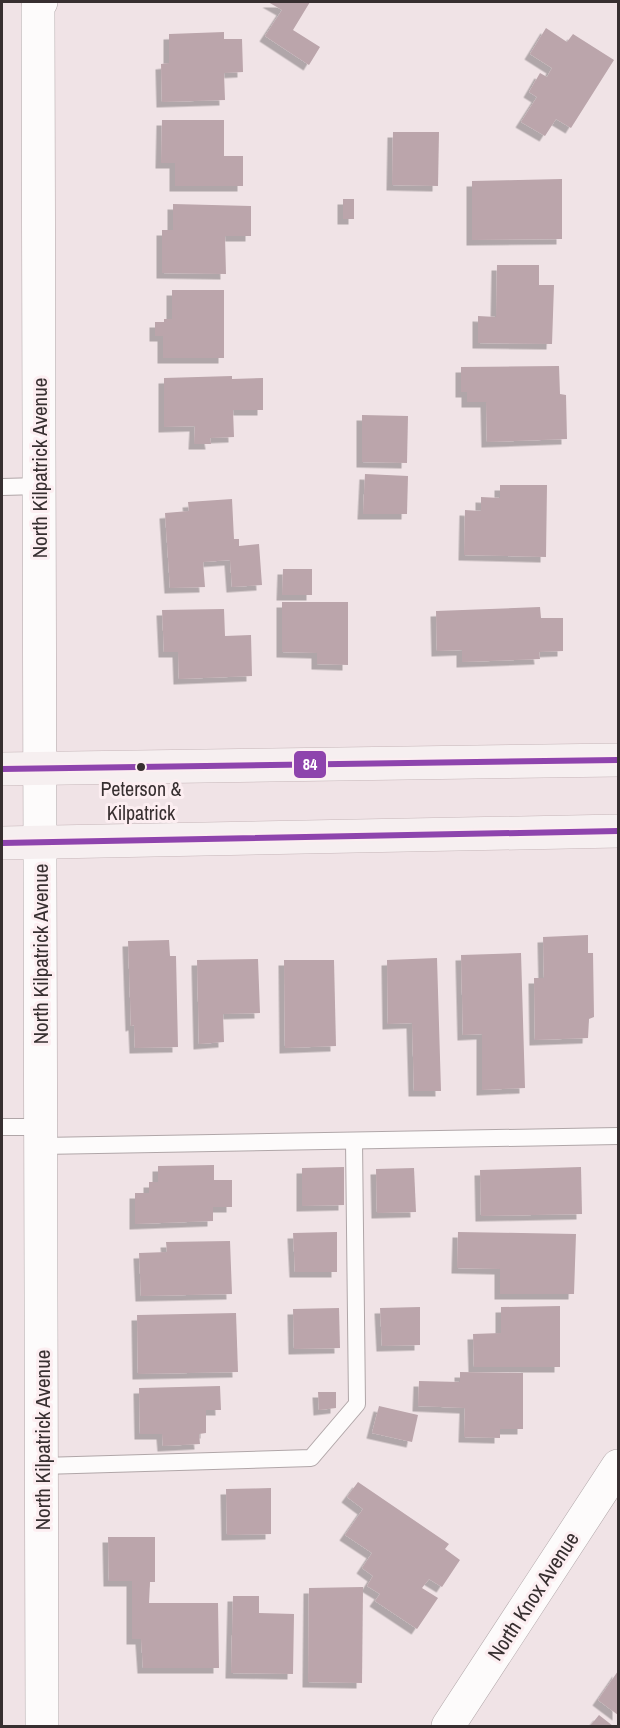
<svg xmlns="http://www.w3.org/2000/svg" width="620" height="1728" viewBox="0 0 620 1728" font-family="'Archivo Narrow',sans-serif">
<defs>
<filter id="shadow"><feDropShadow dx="-5.5" dy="5.5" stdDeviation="0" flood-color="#0004"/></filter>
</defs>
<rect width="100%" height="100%" fill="#f0e3e6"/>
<g fill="#bba5ab" filter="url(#shadow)">
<polygon points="268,2 310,2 293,30 320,47 309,65 265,36 282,10"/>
<polygon points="546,28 567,42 573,34 614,60 571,128 556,119 545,136 521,122 537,97 529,92 540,73 547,77 552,68 530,54"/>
<polygon points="224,32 224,39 242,39 243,72 224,73 225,100 162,102 161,64 169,63 169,34"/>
<polygon points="162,120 224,120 224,156 243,156 243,186 175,186 175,163 161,163"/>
<polygon points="393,132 439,132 438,186 392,185"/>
<polygon points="562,179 562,239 472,240 472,181"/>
<rect x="343" y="199" width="11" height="20"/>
<polygon points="173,204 251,206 251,236 225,236 226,274 162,273 162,230 173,230"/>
<polygon points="497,265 539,265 539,285 554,285 552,344 478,343 478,316 496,317"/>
<polygon points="172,290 224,290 224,358 163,358 163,336 155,336 155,322 164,322 164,319 172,319"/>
<polygon points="559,366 560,394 566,395 567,439 487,442 486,402 467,402 467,392 461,392 461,367"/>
<polygon points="232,376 232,379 263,378 263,410 233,410 234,437 210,438 211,444 194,444 195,426 164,427 164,378"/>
<polygon points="362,415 408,416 407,463 362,462"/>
<polygon points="365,474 408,476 407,514 363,514"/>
<polygon points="500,485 547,485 546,557 464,555 465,510 481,511 481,497 500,498"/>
<polygon points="232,499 234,539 239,539 239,546 259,544 262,585 232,587 230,560 203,562 205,587 170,588 165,513 189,511 188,502"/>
<polygon points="283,569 312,569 312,595 282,595"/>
<polygon points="282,602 348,602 348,665 317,664 317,653 282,652"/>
<polygon points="540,607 541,618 563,618 563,651 539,652 540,659 462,662 462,650 437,651 436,611"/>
<polygon points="224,609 225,636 251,635 252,676 179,679 178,652 164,652 162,610"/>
<polygon points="588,935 588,953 593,953 594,1017 589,1019 588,1038 535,1040 534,978 544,978 543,937"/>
<polygon points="169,940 170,956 176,956 178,1047 135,1048 134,1025 131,1026 128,941"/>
<polygon points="521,953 525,1088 482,1090 482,1034 463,1035 461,955"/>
<polygon points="437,958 441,1091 414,1091 412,1023 388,1024 387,960"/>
<polygon points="258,959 260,1013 223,1014 224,1042 199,1044 197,960"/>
<polygon points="284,960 334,960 336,1046 285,1048"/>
<polygon points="214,1165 214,1180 232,1180 232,1207 213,1207 213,1221 135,1224 135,1193 149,1193 149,1182 158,1182 158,1166"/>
<polygon points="344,1167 344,1205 302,1206 302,1168"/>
<polygon points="581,1167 582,1214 481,1216 480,1170"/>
<polygon points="414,1168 416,1212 377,1213 376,1169"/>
<polygon points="337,1232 337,1272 295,1272 293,1233"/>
<polygon points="458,1232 576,1234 574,1294 500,1294 500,1269 457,1268"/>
<polygon points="230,1241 232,1294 141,1296 139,1253 167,1252 166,1242"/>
<polygon points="560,1306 560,1367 474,1367 473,1334 501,1333 501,1307"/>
<polygon points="420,1307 420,1345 382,1346 380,1308"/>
<polygon points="339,1308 340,1348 294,1349 293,1309"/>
<polygon points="236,1313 238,1372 138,1374 137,1315"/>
<polygon points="460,1372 523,1373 523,1429 500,1429 500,1438 464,1437 465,1408 418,1406 419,1381 460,1382"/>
<polygon points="220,1386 221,1410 206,1410 206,1433 199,1434 200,1444 163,1446 162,1434 140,1434 139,1388"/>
<polygon points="318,1392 336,1392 336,1408 319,1410"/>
<polygon points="379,1406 418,1415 412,1442 372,1433"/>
<polygon points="358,1482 449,1544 445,1549 460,1560 442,1587 429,1579 422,1588 438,1598 417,1629 375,1601 380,1594 367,1586 373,1576 362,1568 372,1553 345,1535 363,1509 347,1497"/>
<polygon points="271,1488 271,1534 227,1535 226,1489"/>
<polygon points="108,1537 155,1537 155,1582 150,1582 149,1603 218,1603 219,1668 143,1668 141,1639 132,1639 132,1581 109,1581"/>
<polygon points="363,1587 362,1683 308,1682 309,1588"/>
<polygon points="233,1596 259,1596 259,1613 294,1614 293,1674 231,1673"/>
<polygon points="618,1671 618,1715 598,1700"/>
<polygon points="599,1715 613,1726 590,1726"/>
</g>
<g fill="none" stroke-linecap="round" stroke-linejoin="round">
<defs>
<g id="service">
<polyline points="2,487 39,486"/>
<polyline points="2,1127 41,1127"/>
<polyline points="41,1146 618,1136"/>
<polyline points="42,1466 311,1458 357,1404 354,1141"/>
</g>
<g id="minor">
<polyline points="41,2 38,7 42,1726"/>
<polyline points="448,1726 618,1466"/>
</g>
<g id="primary">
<polyline points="2,769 618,760"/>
<polyline points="2,843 618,831"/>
</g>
</defs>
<use href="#service" stroke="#b0a6a8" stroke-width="18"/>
<use href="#minor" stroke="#b0a6a8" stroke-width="34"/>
<use href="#primary" stroke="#c6b6b9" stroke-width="34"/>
<use href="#service" stroke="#fdfbfb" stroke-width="16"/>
<use href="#minor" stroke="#fdfbfb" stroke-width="33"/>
<use href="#primary" stroke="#f6eff0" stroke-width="33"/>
<defs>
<g id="bus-1">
<polyline points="2,769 618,760"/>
<polyline points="2,843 618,831"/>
</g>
</defs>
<use href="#bus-1" stroke="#fceef1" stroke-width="10"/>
<use href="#bus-1" stroke="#8e44ad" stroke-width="6"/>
</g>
<circle fill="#372f30" stroke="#fceef1" stroke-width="2" cx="141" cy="767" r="5"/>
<g text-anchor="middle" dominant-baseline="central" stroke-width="6" stroke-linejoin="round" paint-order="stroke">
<g font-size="20" fill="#372f30" stroke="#fceef1">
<text x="141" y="788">Peterson &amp;<tspan x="141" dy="24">Kilpatrick</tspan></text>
</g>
<g font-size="21" fill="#372f30" stroke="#fceef1">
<text transform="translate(39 468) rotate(-90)">North Kilpatrick Avenue</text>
<text transform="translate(40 954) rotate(-90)">North Kilpatrick Avenue</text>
<text transform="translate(42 1440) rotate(-90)">North Kilpatrick Avenue</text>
<text transform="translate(533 1596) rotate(-57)">North Knox Avenue</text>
</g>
</g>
<rect stroke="#fceef1" stroke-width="2" x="293" y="750" width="34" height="29" rx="6" fill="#8e44ad"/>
<g font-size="16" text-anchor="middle" font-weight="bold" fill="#fff">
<text x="310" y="770">84</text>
</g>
<rect width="620" height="1728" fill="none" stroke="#372f30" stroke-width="6"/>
</svg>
